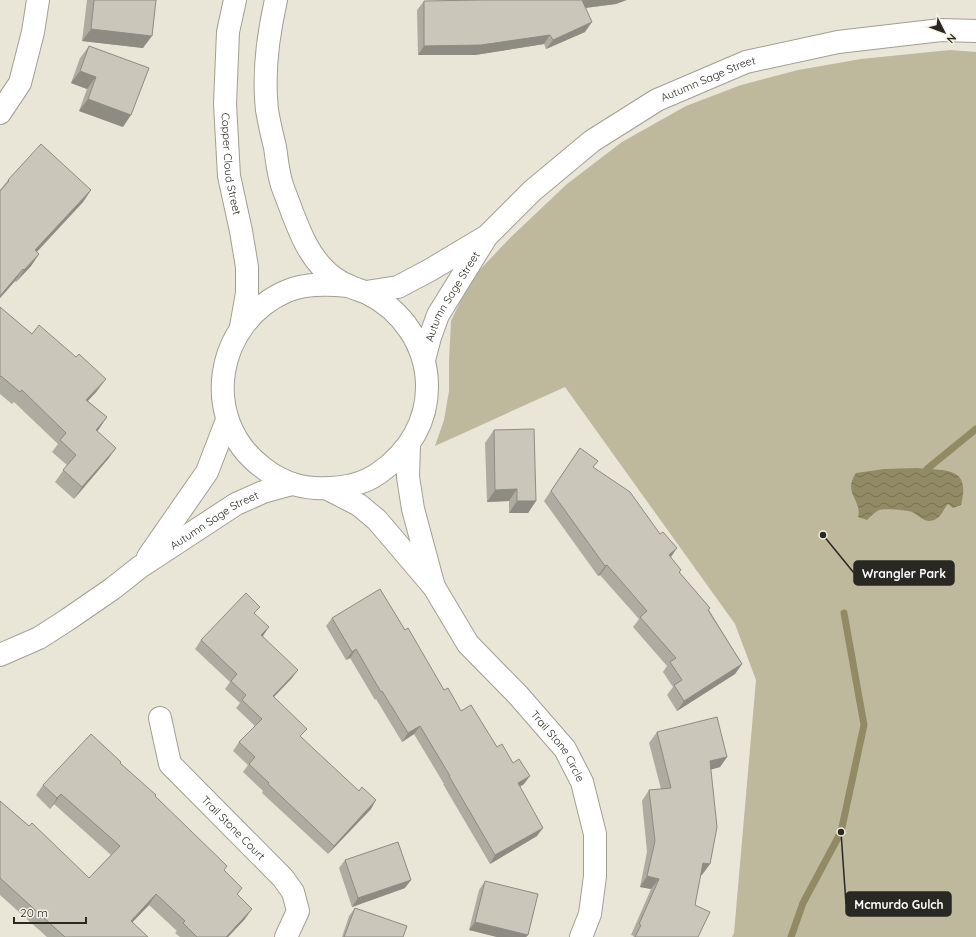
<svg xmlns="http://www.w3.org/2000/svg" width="976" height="937" viewBox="0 0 976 937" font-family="Quicksand,sans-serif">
<defs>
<pattern id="water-waves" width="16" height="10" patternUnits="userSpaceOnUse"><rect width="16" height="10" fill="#928a65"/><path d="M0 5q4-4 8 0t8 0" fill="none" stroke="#777153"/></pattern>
</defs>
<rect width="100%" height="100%" fill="#e9e6d8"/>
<polygon fill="#beb89d" points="950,50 976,52 976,937 732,937 734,933 756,680 735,624 565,387 435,446 444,420 449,391 449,361 451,321 471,279 511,237 567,184 622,142 686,106 741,85 798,70 861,59"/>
<path fill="url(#water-waves)" d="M917 468C946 471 971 466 961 505L953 508 948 504C943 509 942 517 934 520 925 524 920 516 912 512 908 510 883 508 879 510 875 512 870 517 867 520L858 517C863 501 842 493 856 473L884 469Z"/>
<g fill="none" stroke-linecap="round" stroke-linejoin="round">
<g stroke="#928a65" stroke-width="7">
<polyline points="927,469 976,429"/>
<polyline points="791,937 803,903 841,832 864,725 844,613"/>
</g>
<defs>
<g id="minor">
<polyline points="0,113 20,83 33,32 38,0"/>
<polyline points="328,489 359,505 377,520 434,587 413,509 408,477 409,445"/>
<path id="s1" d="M434 587 468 644 518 695 565 749 582 782 595 834V876L590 914 581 937"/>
<path id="s2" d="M160 718 170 764 283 878 293 892 298 911 286 937"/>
</g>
<g id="tertiary">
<path id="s3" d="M235 0 228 32 225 104 229 176 241 231 247 267V293L241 327"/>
<path d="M276 0C268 35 263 74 267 110 269 122 272 135 275 147 277 160 278 173 282 185 285 194 289 203 292 212 300 232 307 251 322 267 329 275 339 282 349 286 354 289 361 290 367 293 402 310 426 345 427 384 428 421 409 452 379 473 361 486 337 489 315 488 296 487 277 479 262 467 199 419 215 322 287 291 306 283 328 284 348 286"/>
<path id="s4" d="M366 292 398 287 430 270 487 236 532 191 592 141 657 100 746 62 838 42 941 30 976 31"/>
<path id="s5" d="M424 360 430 337 438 315 485 239"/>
<polyline points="148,557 207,472 227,420"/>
<path id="s6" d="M0 655 39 638 67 620 112 589 140 567 236 504 263 492 292 484"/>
</g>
</defs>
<use href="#minor" stroke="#a29f92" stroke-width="24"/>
<use href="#tertiary" stroke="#a29f92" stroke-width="24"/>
<use href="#minor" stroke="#fff" stroke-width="22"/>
<use href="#tertiary" stroke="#fff" stroke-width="22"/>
</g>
<g fill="#aeaba0">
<polygon points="87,0 156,0 143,48 82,41"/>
<polygon points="424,1 616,4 586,8 585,32 546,49 544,44 475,55 418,55 417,10"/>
<polygon points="89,46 123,127 79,111 87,89 71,83 80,58"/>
<polygon points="8,180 91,190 83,202 37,252 39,254 31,266 16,282 15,281 0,298 0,190"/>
<polygon points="0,307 97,391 88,401 107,417 97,431 116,448 108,459 74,499 55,482 67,465 52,452 58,444 14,402 12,404 0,394"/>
<polygon points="494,430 536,501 528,513 509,513 509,501 487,502 485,443"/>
<polygon points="580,448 593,467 660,534 677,548 671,557 679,572 710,608 709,610 742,664 735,674 677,711 667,695 673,687 663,672 667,666 633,627 639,619 600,575 598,576 544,501"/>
<polygon points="255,614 263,636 292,678 274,697 301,737 371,809 328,854 262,793 263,791 243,772 248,765 233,751 239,742 255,726 236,708 240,703 225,689 230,682 195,649 201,640"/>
<polygon points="332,618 405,630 444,690 461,711 497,747 524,784 520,787 537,836 490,864 443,784 444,784 414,734 402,742 376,699 375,700 350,658 346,660 326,626"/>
<polygon points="657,732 727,757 720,767 711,769 702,875 701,874 695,905 698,937 633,937 634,936 631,935 651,889 640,887 647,852 642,801 649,790 661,789 649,743"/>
<polygon points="120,763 155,796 224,870 242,888 237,895 245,919 228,937 180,937 175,933 177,931 149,905 132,922 148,937 47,937 0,895 0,801 89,878 111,855 54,804 50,809 36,795 43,785"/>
<polygon points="345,860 405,888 352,907 339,868"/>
<polygon points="485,881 528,935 526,937 497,937 469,930 479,890"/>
<polygon points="355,908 403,937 342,937 349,916"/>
</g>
<g fill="#8d8b82">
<polygon points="582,0 627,0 616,4 576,9"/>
<polygon points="592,22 585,32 546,49 553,40"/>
<polygon points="91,29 152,36 143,48 82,41"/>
<polygon points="550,35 544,44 475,55 418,55 424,46"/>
<polygon points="80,71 96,77 87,89 71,83"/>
<polygon points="88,99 131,115 123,127 79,111"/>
<polygon points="91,190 83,202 27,262 35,250"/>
<polygon points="39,254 31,266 16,282 24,270"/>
<polygon points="23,269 15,281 0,298 0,296"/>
<polygon points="106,379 97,391 78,411 86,400"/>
<polygon points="107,417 99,429 88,442 96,430"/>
<polygon points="116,448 108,459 74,499 82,487"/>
<polygon points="517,489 509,501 487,502 495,490"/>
<polygon points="517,501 536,501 528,513 509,513"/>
<polygon points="677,548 670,558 669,555"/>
<polygon points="607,565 600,575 598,576 605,566"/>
<polygon points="269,627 263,636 256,644 261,635"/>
<polygon points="356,649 350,658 346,660 352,652"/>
<polygon points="742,664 735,674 677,711 684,701"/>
<polygon points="298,670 292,678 267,704 273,696"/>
<polygon points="420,726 414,734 402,742 408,733"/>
<polygon points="727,757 720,767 703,772 710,761"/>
<polygon points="530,776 524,784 512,791 518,783"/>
<polygon points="61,794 54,804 50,809 57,798"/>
<polygon points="376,800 371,809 328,854 334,846"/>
<polygon points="543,828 537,836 490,864 495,855"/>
<polygon points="703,863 710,864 702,875 696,874"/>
<polygon points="647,876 659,879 651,889 640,887"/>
<polygon points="411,880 405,888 352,907 358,898"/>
<polygon points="156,894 149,905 124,931 131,921"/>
<polygon points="252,909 245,919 228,937 226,937"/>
<polygon points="475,922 528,935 526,937 497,937 469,930"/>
</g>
<g fill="#cac7ba" stroke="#8d8b82">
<polygon points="94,0 156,0 152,36 91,29"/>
<polygon points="482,0 582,0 592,22 553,40 550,35 481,45 424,46 424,1"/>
<polygon points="89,46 149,68 131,115 88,99 96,77 80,71"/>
<polygon points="41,144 91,190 35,250 39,254 24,270 23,269 0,296 0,191 9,181 8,180"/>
<polygon points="0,307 32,334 39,325 76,357 79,354 106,379 86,400 107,417 96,430 116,448 82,487 63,470 76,455 60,440 66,433 22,390 20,392 1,376 0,377"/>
<polygon points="534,429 536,501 517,501 517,489 495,490 494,430"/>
<polygon points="580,448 598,461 593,467 630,492 660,534 663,532 677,548 669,555 681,570 679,572 710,608 708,610 742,664 684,701 674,685 682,680 670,662 676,658 640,617 647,611 607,565 605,566 551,491"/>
<polygon points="380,589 405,630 408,628 444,690 448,688 461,711 471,705 497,747 502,744 513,763 519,759 530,776 518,783 543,828 495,855 449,776 450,776 420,726 408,733 382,691 381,692 356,649 352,652 332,618"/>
<polygon points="246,593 260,607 254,613 269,627 261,635 298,670 273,696 307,729 300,736 359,791 362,787 376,800 334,846 268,784 269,783 249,764 255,757 239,742 262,719 242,700 246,695 231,681 237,674 201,640"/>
<polygon points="717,717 727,757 710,761 717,827 710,864 703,863 695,905 710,912 698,937 635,937 641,925 639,924 659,879 647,876 655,841 649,790 671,788 657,732"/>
<polygon points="91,734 121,762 120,763 156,795 155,796 227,866 224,870 242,888 237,894 252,909 226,937 197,937 183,923 185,921 156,894 131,921 148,937 65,937 0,878 0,801 29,826 32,823 89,878 120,846 61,794 57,798 43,785"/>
<polygon points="398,842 411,880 358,898 345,860"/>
<polygon points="485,881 538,894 528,935 475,922"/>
<polygon points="355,908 407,926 403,937 344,937"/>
</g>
<g text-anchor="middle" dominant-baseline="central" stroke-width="4" stroke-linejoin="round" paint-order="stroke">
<g font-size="11" fill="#292822" stroke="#f6f3e5">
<text stroke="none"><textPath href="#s4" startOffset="409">Autumn Sage Street</textPath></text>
<text stroke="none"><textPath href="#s3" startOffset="165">Copper Cloud Street</textPath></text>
<text stroke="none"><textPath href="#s5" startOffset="70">Autumn Sage Street</textPath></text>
<text stroke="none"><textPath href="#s6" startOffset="254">Autumn Sage Street</textPath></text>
<text stroke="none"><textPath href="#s1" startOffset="203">Trail Stone Circle</textPath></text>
<text stroke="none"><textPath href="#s2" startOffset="137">Trail Stone Court</textPath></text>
</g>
</g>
<path fill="none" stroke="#292822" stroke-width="1.5" d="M823 535L854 573M841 832L846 904"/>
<g fill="#292822" stroke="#f6f3e5" stroke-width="1.5">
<circle cx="823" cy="535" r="4"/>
<circle cx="841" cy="832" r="4"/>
</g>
<g fill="#292822" stroke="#292822" stroke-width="1.5">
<rect x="854" y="561" width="100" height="24" rx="4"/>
<rect x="846" y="892" width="105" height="24" rx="4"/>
</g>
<g font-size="12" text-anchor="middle" font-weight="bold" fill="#fff">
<text x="904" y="578">Wrangler Park</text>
<text x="899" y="909">Mcmurdo Gulch</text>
</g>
<g transform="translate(944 32) rotate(132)" stroke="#f6f3e5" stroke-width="3" paint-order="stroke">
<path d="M0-3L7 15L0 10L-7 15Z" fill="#292822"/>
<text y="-6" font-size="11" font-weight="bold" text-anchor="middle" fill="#292822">N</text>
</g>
<path d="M14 917v6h72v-6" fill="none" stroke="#292822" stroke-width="2"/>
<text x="20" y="917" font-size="12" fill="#292822" stroke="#f6f3e5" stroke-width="3" paint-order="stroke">20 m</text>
</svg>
